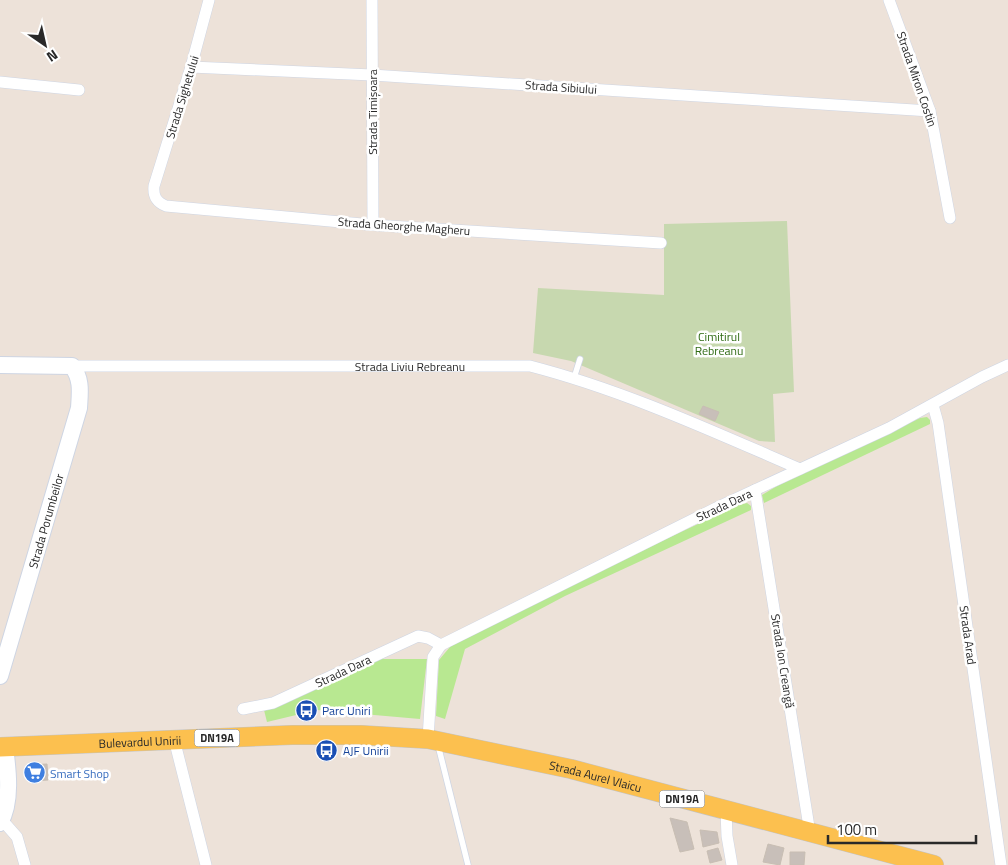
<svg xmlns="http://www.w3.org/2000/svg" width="1008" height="865" viewBox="0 0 1008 865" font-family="'Titillium Web',sans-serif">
<rect width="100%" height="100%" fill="#ede2d9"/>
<g fill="#b8e891">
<polygon points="927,417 930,420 930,424 764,503 762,495 777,486 920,418"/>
<polygon points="747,503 751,506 751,510 565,596 465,649 445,719 436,716 439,660 455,641 571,583 739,505"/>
<polygon points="369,659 427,659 420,719 317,710 267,722 263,706"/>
</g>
<polygon fill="#c7d8af" points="787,221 794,392 773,394 775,442 759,441 571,361 533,353 538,288 664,295 664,224"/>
<g fill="#c8bfb9" stroke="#c8beb3">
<polygon points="703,406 719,412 715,421 699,414"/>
<polygon points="47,764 48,780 31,781 30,765"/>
<polygon points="670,818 687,822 694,849 680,852"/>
<polygon points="700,830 717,832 719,843 703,847"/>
<polygon points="768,844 784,848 780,865 763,862"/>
<polygon points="718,848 722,860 710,863 707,851"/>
<polygon points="790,852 805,852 804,865 790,865"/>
</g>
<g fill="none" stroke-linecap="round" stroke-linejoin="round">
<defs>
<g id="lane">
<polyline points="574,378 580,359"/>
<polyline points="438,745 468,865"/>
</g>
<g id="street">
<path d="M209 0 191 67 154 186C153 196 156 202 166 206L373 225 661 243"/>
<polyline points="372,0 373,225"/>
<polyline points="889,0 930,111 950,218"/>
<polyline points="191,67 372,75 930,111"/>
<polyline points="0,82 79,90"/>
<path id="s1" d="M72 366H530C623 390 712 431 800 469"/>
<polyline points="933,405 938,423 1001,865"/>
<polyline points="755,490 810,833"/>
<polyline points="243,709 273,703 418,636 428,638 441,645 716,508 889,428 982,377 1008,365"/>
<polyline points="174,739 206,865"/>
<polyline points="428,739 433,657 441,645"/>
<polyline points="726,811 727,836 732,865"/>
<polyline points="2,820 17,837 25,865"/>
</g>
<g id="secondary">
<path d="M0 365 72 366C82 379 80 392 79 408L0 676"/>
<path d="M0 823C12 802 8 770 5 747"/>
</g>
<g id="primary">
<path id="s2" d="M0 747 292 735H361L428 739 571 769 934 865"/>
</g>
</defs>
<use href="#lane" stroke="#ced5e3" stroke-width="7"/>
<use href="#street" stroke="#ced5e3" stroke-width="12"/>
<use href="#secondary" stroke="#ced5e3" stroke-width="18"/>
<use href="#primary" stroke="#c3c3c3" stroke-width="20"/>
<use href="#lane" stroke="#fff" stroke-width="5.5"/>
<use href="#street" stroke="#fff" stroke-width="11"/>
<use href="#secondary" stroke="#fff" stroke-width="16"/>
<use href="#primary" stroke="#fcc04f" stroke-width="19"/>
</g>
<defs>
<symbol id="bus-disc" viewBox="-11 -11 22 22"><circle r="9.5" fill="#1a4fb4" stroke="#fff"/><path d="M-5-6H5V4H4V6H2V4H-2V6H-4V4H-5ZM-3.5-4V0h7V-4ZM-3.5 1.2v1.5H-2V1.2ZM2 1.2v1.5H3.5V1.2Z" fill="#fff"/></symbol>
<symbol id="supermarket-disc" viewBox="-11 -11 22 22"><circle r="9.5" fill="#3f7fe0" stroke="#fff"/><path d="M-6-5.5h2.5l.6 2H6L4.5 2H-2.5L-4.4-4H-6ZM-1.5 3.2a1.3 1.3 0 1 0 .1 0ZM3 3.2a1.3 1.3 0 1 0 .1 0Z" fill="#fff"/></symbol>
</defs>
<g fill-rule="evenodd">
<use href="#bus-disc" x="294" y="698" width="25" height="25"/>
<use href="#bus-disc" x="314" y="738" width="25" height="25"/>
<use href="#supermarket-disc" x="22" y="760" width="25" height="25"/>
</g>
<g text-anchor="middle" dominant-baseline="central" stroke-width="5" stroke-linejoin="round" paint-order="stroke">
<g fill="#fff" stroke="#696969" stroke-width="1">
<rect x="194.5" y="729.5" width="45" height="17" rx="4"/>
<rect x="659.5" y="790.5" width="45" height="17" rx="4"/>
</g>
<g font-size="11" font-weight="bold" fill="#292929">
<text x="217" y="738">DN19A</text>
<text x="682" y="799">DN19A</text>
</g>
<g font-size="12" fill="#292929" stroke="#fff">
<text transform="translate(917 79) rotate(71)">Strada Miron Costin</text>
<text transform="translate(561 87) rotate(4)">Strada Sibiului</text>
<text transform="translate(182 97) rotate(-73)">Strada Sighetului</text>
<text transform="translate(372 112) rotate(-90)">Strada Timișoara</text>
<text transform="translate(404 226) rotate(4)">Strada Gheorghe Magheru</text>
<text stroke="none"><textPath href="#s1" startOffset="338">Strada Liviu Rebreanu</textPath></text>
<text transform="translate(724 505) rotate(-25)">Strada Dara</text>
<text transform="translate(46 521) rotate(-74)">Strada Porumbeilor</text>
<text transform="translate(968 635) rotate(82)">Strada Arad</text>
<text transform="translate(783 661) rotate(81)">Strada Ion Creangă</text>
<text transform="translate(343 671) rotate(-25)">Strada Dara</text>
<text stroke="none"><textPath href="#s2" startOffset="140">Bulevardul Unirii</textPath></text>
<text stroke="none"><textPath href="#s2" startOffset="600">Strada Aurel Vlaicu</textPath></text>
</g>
<g font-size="12" fill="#2f6b14" stroke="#fff">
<text x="719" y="336">Cimitirul<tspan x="719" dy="14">Rebreanu</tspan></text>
</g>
<g font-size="12" fill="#164399" stroke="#fff" text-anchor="start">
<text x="322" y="710">Parc Uniri</text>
<text x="343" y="750">AJF Unirii</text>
</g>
<g font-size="12" fill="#366cbe" stroke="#fff" text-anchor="start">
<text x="50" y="773">Smart Shop</text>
</g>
</g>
<g transform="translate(45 45) rotate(146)" stroke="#ffffff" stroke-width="4" paint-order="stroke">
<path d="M0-4L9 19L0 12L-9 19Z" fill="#292929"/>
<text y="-8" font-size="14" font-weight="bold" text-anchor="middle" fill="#292929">N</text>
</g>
<path d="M828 835v8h148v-8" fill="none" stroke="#292929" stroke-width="2.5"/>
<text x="836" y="835" font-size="15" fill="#292929" stroke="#ffffff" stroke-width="4" paint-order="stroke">100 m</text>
</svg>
